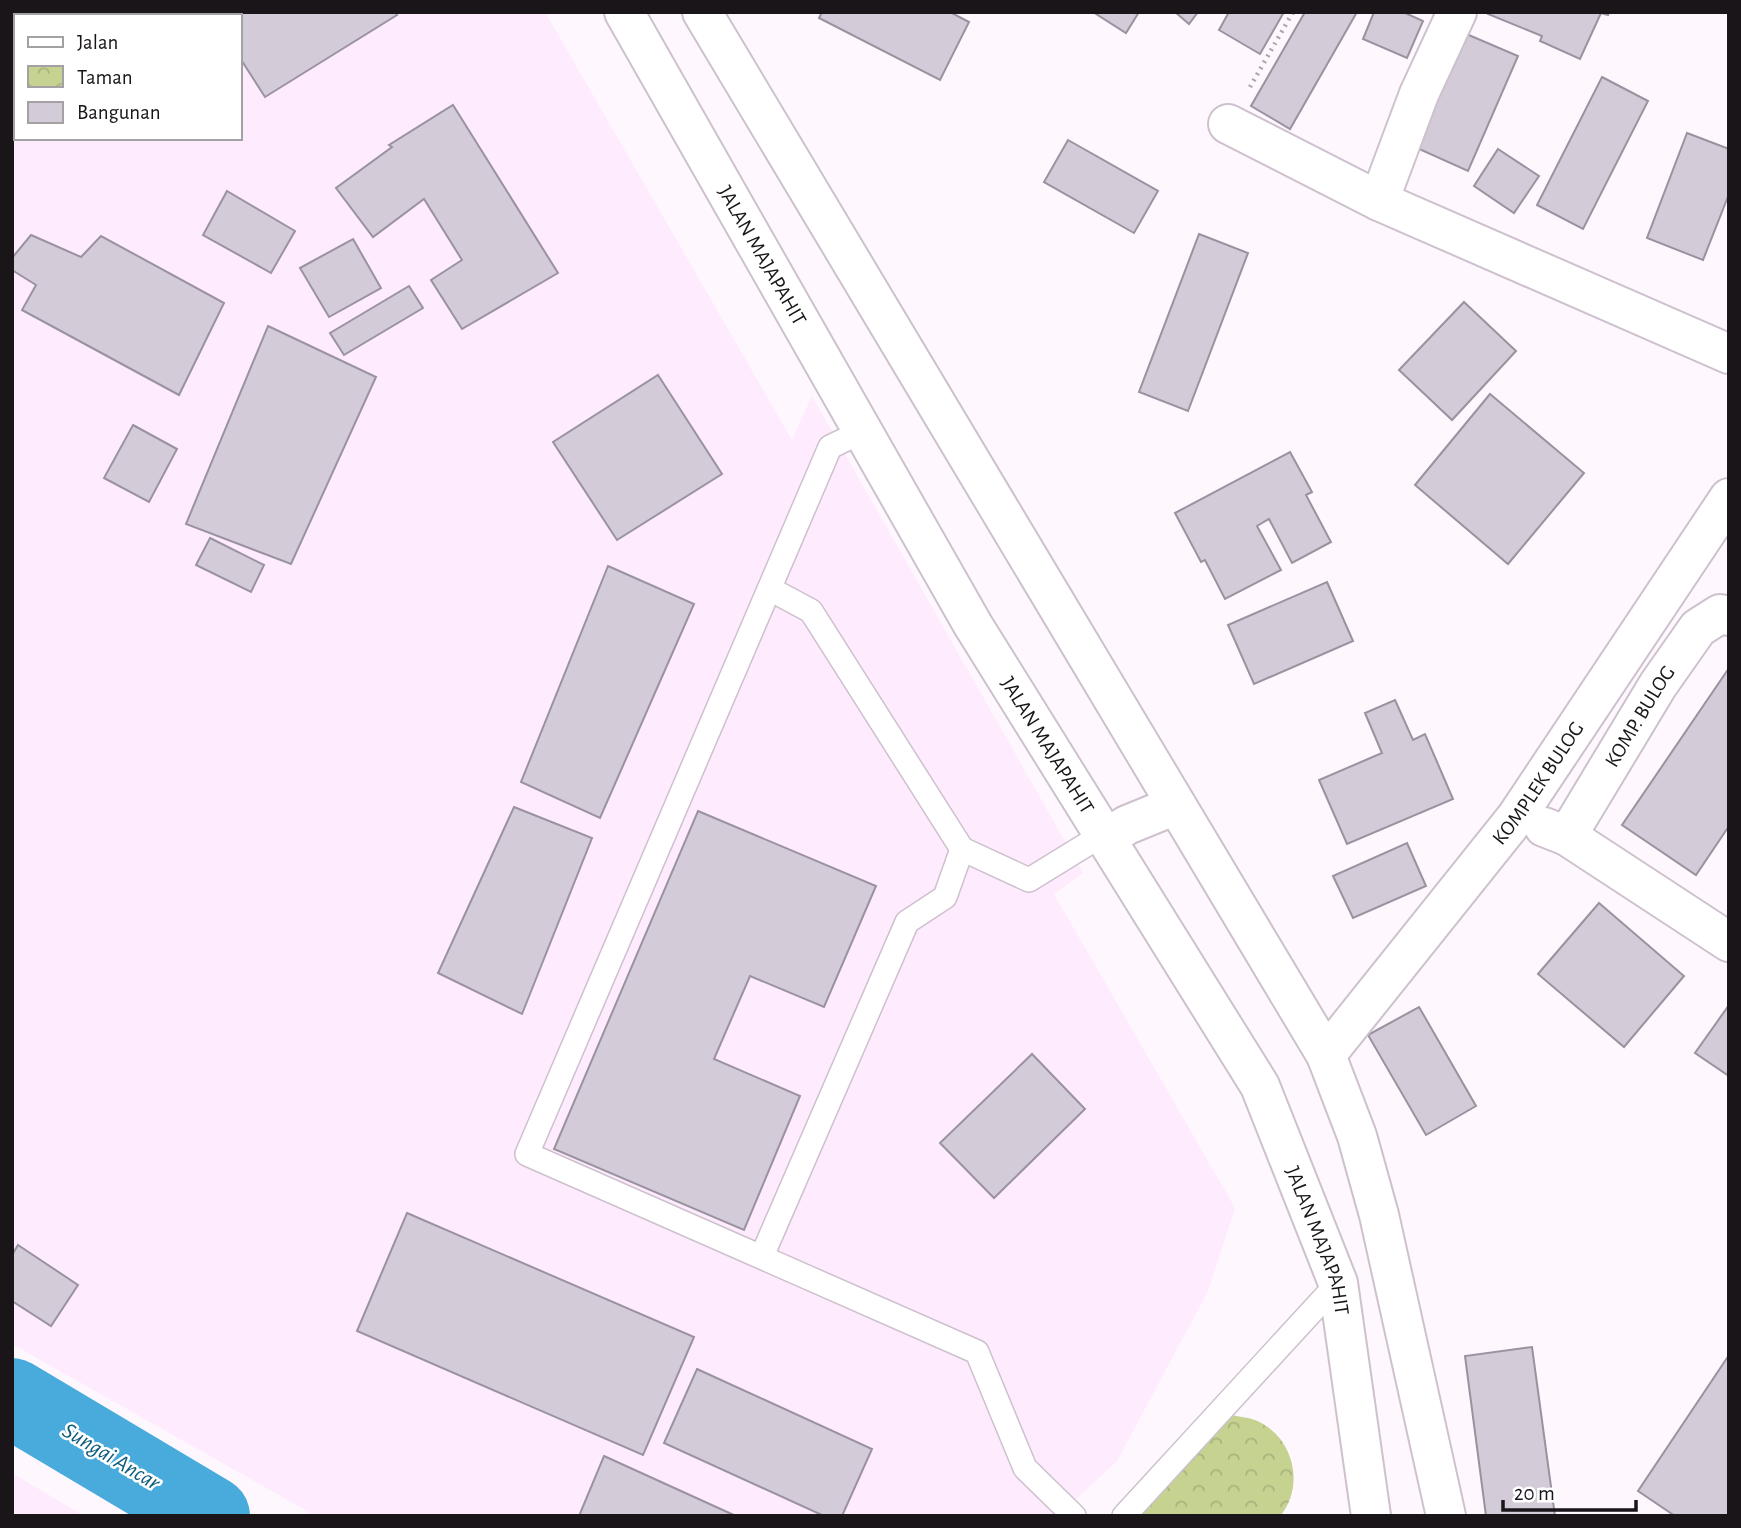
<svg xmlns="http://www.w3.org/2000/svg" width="1741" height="1528" viewBox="0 0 1741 1528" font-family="'Alegreya Sans',sans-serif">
<defs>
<pattern id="park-crowns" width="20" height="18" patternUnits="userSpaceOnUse" patternTransform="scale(1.75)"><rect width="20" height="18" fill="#c5d290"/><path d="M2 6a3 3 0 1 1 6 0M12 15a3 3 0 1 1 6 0" fill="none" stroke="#a9b37c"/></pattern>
</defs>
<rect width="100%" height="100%" fill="#fef7fe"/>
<g fill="#feebfe" fill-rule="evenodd">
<path d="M12 12H545L792 440 812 396 1083 873 1054 894 1235 1208 1208 1291 1117 1461 1058 1516H316L12 1344ZM16 16H240V138H16Z"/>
<polygon points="12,1473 84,1516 12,1516"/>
</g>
<path fill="url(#park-crowns)" d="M1231 1415C1242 1417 1254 1418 1263 1424 1295 1442 1304 1488 1280 1516H1136Z"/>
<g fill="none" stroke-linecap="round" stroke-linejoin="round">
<polyline stroke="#48abdc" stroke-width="80" points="12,1398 210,1516"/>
</g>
<g fill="#d4cbd9" stroke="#9a929f" stroke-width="2">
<polygon points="211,12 395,12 397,15 265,97 240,58 240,16 213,16"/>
<polygon points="822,12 950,12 969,22 940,80 819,18"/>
<polygon points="1093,12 1139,12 1126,33"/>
<polygon points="1175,12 1198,12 1189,24"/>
<polygon points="1229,12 1284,12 1260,54 1219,30"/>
<polygon points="1305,12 1357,12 1290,129 1251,106"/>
<polygon points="1374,12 1403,12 1423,21 1407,58 1363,39"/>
<polygon points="1489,12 1609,12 1608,15 1601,13 1580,59 1540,41 1542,36 1488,14"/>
<polygon points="1457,30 1518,56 1468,171 1408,144"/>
<polygon points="1602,77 1648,101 1583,229 1537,205"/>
<polygon points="453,105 558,273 462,329 431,280 462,260 424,199 373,237 336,188 392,147 389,145"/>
<polygon points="1687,133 1729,149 1729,194 1703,260 1647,238"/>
<polygon points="1068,140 1158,191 1134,233 1044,182"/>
<polygon points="1498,149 1539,176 1514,213 1474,186"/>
<polygon points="227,191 295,231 271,273 203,235"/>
<polygon points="1199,234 1248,253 1188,411 1139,392"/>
<polygon points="31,235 81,257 101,236 224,303 179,395 22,310 36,285 12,270 12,258"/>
<polygon points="353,239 381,288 329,317 300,268"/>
<polygon points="409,286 423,308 344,355 330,333"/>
<polygon points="1464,302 1516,351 1452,420 1399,370"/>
<polygon points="268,326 376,377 291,564 186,524"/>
<polygon points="658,375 722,474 617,540 553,442"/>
<polygon points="1490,394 1584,473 1508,564 1415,485"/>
<polygon points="133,425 177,449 149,502 104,478"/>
<polygon points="1290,452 1312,492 1306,495 1331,542 1292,563 1269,519 1257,526 1281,570 1225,599 1205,560 1201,562 1175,513"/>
<polygon points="210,538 264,565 251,592 196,565"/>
<polygon points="608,566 694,604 600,818 521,782"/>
<polygon points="1327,582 1353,641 1254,684 1228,625"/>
<polygon points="1729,668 1729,826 1696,875 1622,825"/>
<polygon points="1395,700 1413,740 1425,734 1453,799 1347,844 1319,780 1382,753 1365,713"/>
<polygon points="514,807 592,838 522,1014 438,973"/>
<polygon points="698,811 876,886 824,1007 750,976 714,1059 800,1096 744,1230 554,1149"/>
<polygon points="1407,843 1426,886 1353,918 1333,876"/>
<polygon points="1599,903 1684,976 1624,1047 1538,974"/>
<polygon points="1729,1005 1729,1076 1695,1053"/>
<polygon points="1419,1007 1476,1106 1426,1135 1368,1035"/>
<polygon points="1032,1054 1085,1109 994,1198 940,1143"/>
<polygon points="407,1213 694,1337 643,1455 357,1331"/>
<polygon points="18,1245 78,1285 51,1326 12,1301 12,1255"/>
<polygon points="1532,1347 1555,1516 1486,1516 1465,1356"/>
<polygon points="1729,1355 1729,1516 1675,1516 1638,1491"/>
<polygon points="697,1369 872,1449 842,1516 824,1516 664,1443"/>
<polygon points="604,1456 736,1516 579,1516"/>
</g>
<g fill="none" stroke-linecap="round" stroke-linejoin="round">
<defs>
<g id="lane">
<polyline points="863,431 830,447 527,1154 977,1352 1025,1468 1074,1516"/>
<polyline points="770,589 811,611 962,849 1029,880 1102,835"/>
<polyline points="762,1256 907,922 945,897 962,849"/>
<polyline points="1124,1516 1338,1283"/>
</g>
<g id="street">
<polyline points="12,35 16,28"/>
<polyline points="1228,124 1379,201 1729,354"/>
<polyline points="1379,201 1419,94 1457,12"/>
<polyline points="1544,827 1567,836 1729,942"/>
<path id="s1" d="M1567 836 1658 685 1698 628 1720 614 1729 616"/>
<path id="s2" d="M1326 1055 1517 816 1729 498"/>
</g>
<g id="primary">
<path id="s3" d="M624 12 973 625 1260 1086 1338 1283 1371 1516"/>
<polyline points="702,12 1326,1055 1357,1136 1379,1215 1446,1516"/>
<polyline points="1105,839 1127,825 1176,805"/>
</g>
</defs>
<use href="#lane" stroke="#cdc1cd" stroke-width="26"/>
<use href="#street" stroke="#cdc1cd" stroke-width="42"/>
<use href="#primary" stroke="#cdc1cd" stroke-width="42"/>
<polyline stroke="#aca6ac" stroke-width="4.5" stroke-dasharray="2 5" stroke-linecap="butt" points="1250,87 1293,12"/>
<use href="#lane" stroke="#fff" stroke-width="23"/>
<use href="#street" stroke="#fff" stroke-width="38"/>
<use href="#primary" stroke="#fff" stroke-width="38"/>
</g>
<g text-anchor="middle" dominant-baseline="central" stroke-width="5" stroke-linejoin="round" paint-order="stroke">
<g font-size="21" fill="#191519" stroke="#fff">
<text stroke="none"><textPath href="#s3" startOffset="280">JALAN MAJAPAHIT</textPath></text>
<text stroke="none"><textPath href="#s1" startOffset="140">KOMP. BULOG</textPath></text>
<text stroke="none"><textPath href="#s3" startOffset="847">JALAN MAJAPAHIT</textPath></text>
<text stroke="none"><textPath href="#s2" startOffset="345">KOMPLEK BULOG</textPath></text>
<text stroke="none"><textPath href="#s3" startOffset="1414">JALAN MAJAPAHIT</textPath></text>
</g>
<g font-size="23" font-style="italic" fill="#0e5c7d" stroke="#fff">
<text transform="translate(111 1457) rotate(31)">Sungai Ancar</text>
</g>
</g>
<rect width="1741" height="1528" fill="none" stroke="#191519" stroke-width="28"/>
<rect x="14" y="14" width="228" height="126" fill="#ffffff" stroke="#a3a1a3" stroke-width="2"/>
<rect x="28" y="37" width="35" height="10" fill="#ffffff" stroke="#a3a1a3" stroke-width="2"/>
<text x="77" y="49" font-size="21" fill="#191519">Jalan</text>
<rect x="28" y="66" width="35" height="21" fill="url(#park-crowns)" stroke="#a3a1a3" stroke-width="2"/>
<text x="77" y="84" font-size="21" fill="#191519">Taman</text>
<rect x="28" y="102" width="35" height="21" fill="#d4cbd9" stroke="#a3a1a3" stroke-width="2"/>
<text x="77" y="119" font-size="21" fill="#191519">Bangunan</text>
<path d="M1503 1500v10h133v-10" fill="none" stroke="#191519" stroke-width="3.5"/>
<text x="1514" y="1500" font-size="21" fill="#191519" stroke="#ffffff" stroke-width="5" paint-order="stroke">20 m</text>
</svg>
